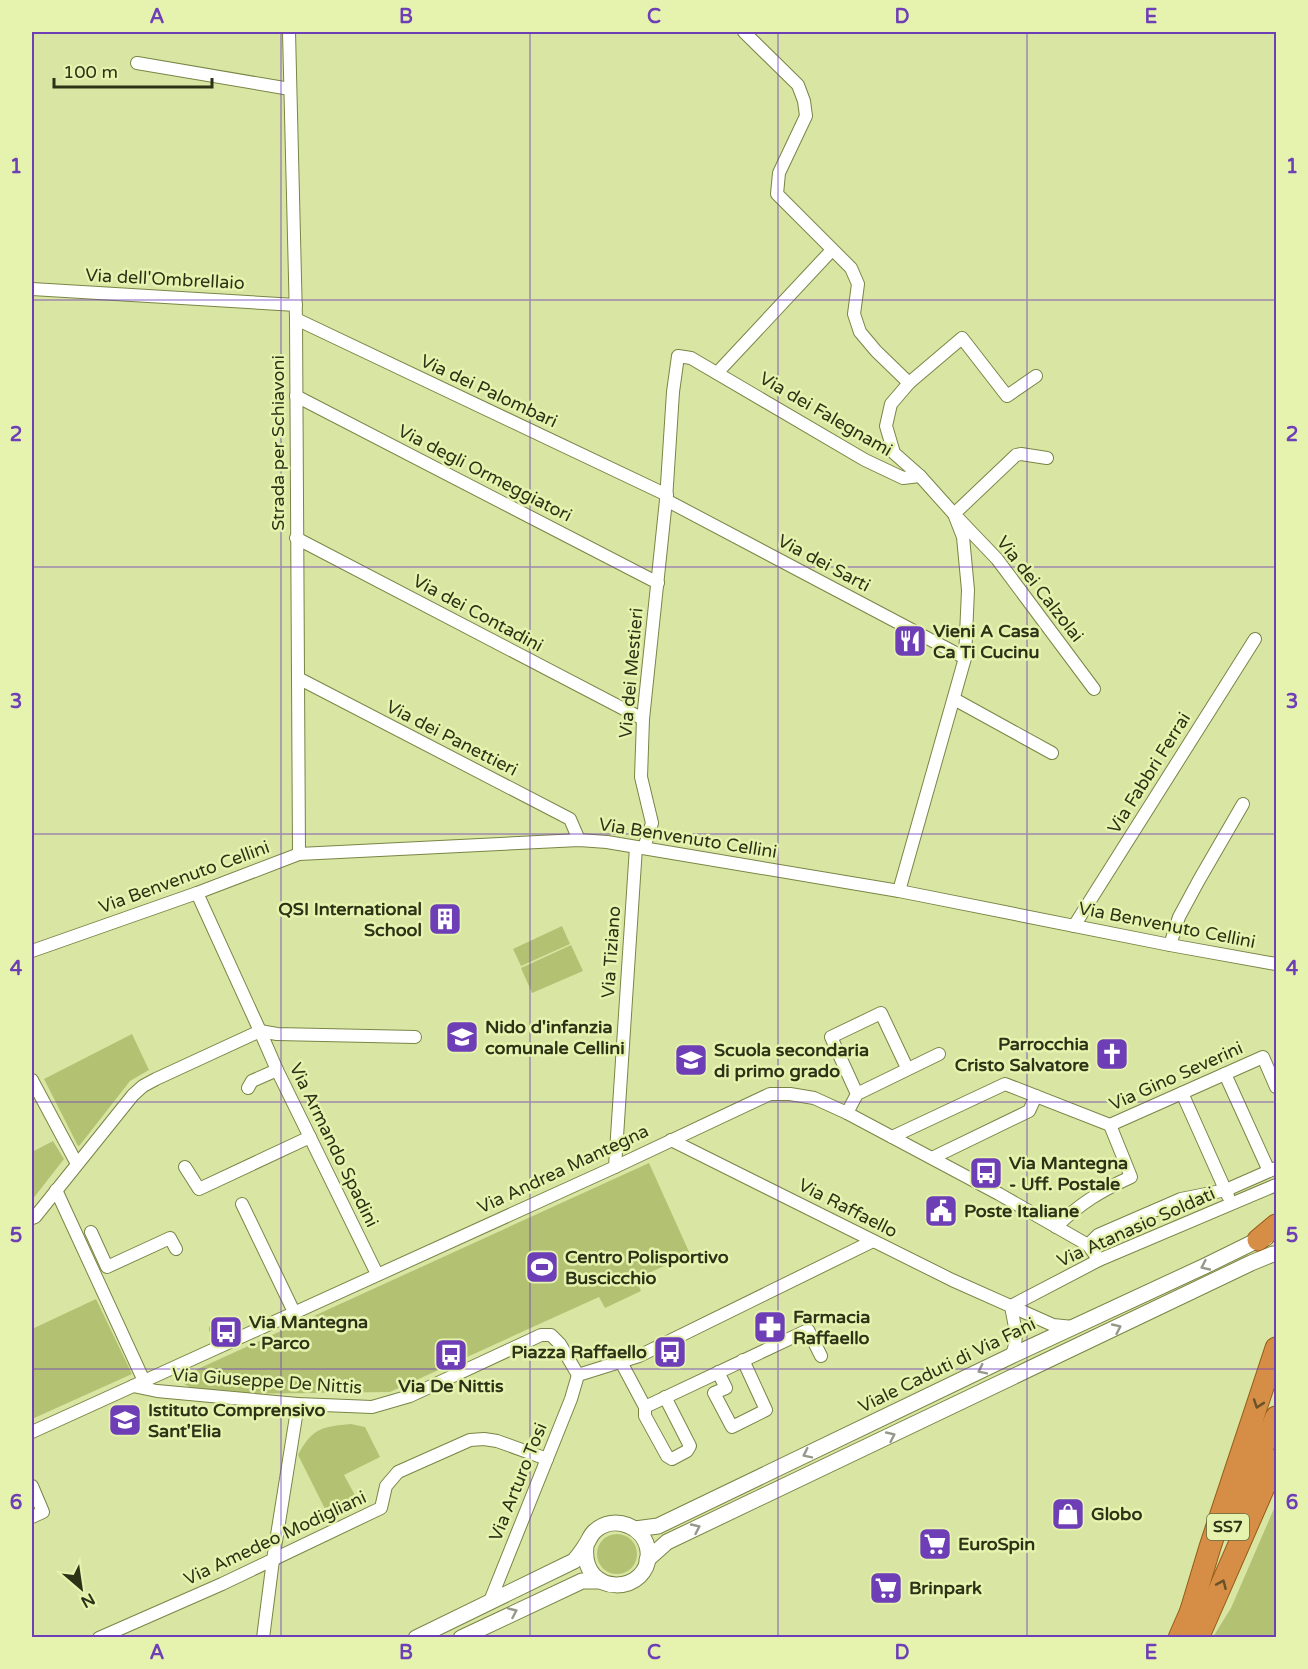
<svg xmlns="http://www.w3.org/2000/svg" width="1308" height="1669" viewBox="0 0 1308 1669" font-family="'Varela Round',sans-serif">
<rect width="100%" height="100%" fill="#d9e6a3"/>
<g fill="#b3c272">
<polygon points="562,926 570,944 521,966 513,949"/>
<polygon points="571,945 583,971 532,993 521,968"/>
<polygon points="132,1034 149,1070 130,1081 80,1145 78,1146 44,1079"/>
<polygon points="53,1141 64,1159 32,1200 32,1152"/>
<polygon points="649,1163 690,1254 636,1279 641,1291 605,1308 599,1297 390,1392 232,1394 193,1389 184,1384 185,1377 189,1373"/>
<polygon points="96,1299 132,1374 32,1419 32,1329"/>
<path d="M351 1424 365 1427 380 1457 344 1475 356 1497 327 1513 298 1455C313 1427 322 1427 351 1424Z"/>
<polygon points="1276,1504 1276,1637 1213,1637 1231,1608"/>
<circle cx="617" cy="1554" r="20"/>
</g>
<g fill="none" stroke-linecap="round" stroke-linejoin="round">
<defs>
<g id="minor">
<polyline points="289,32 296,319 299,854"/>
<polyline points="744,32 798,85 804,101 806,116 779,173 777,194 851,268 858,284 854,314 860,332 876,351 909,383"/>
<polyline points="137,63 290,89"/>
<polyline points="32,289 296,305"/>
<polyline points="296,319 667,495"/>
<polyline points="717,373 832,250"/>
<polyline points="296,396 658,583"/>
<polyline points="1047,458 1021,454 1016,455 954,514 997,559 1094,689"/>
<polyline points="666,500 965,658"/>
<polyline points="296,538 643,719"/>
<polyline points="298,678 570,819 579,840"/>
<polyline points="954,699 1052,753"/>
<polyline points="644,848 652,823 641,777 643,719 666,500 673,392 678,356 691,358 865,460 903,478 920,476"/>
<polyline points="899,891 965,658 968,590 963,537 954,514 920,476 894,453 886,426 891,404 909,383 962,338 1007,396 1036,376"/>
<polyline points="197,893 260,1031 277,1070 377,1274"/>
<polyline points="1074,926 1255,639"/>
<polyline points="1170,945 1179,917 1199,880 1243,804"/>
<polyline points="32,951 197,893 299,854 579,840 607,842 899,891 1170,945 1276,964"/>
<polyline points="1225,1074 1269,1171"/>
<polyline points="32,1080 77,1164"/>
<polyline points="248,1088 252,1081 277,1070"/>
<polyline points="1182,1093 1228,1196"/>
<polyline points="857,1094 831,1037 881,1013 907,1068"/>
<polyline points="847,1113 857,1094 939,1054"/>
<polyline points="892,1137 1005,1084 1110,1125 1263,1057 1276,1087"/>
<polyline points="671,1140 952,1280 1053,1325 1073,1327"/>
<polyline points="932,1158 1029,1111 1036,1096"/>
<polyline points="185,1167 199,1189 310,1137"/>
<polyline points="615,1167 636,847"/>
<polyline points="56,1190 144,1381"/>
<polyline points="242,1204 294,1312"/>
<polyline points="32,1218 35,1217 133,1095 143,1086 156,1079 260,1031 277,1034 415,1037"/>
<path d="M1056 1227C1079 1204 1102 1190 1131 1177L1110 1125"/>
<polyline points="91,1232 107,1267 170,1238 176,1249"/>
<polyline points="1088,1245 1098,1235 1181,1199 1226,1190 1276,1168"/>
<polyline points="1011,1306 1099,1260 1276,1185"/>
<polyline points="216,1329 224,1344"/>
<path d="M1011 1356C1020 1338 1014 1325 1011 1306"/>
<polyline points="621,1362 645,1407 808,1330 821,1356"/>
<polyline points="718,1372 726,1388 714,1393 732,1427 766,1410 743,1360"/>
<polyline points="578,1375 639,1356 873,1241"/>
<polyline points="133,1386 157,1391 298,1404 372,1407 410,1396 541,1335 551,1335 560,1344 578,1375"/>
<polyline points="645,1407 645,1416 667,1456 672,1459 687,1451 690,1446 665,1397"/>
<polyline points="32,1432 615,1167 770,1094 790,1094 814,1098 847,1113 999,1194 1088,1245 1099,1260"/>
<polyline points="32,1486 43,1512 32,1517"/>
<polyline points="490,1601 571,1399 578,1375"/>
<polyline points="99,1638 222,1584 381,1508 386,1486 398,1472 470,1440 484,1439 497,1441 547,1459"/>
<polyline points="263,1638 273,1560 298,1404"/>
</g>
<g id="tertiary">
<polyline points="635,1529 658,1526 1011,1356 1205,1266 1258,1240 1266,1238"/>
<polyline points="647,1560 667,1542 1251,1263 1273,1254"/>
<path d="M416 1638 574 1561C578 1556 582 1551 585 1546 589 1541 590 1535 595 1531 614 1514 645 1526 648 1551 652 1595 580 1599 586 1546"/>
<polyline points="461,1638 582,1581 600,1581"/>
</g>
<g id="trunk">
<polyline points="1258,1240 1276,1225"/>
<polyline points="1235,1510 1276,1417"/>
<polyline points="1191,1610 1210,1547 1276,1348"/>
<polyline points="1179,1638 1196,1599"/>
<polyline points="1198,1638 1276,1460"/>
</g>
</defs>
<use href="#minor" stroke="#798545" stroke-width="14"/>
<use href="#tertiary" stroke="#798545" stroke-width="17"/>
<use href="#trunk" stroke="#945b17" stroke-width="23"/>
<use href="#minor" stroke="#fff" stroke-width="12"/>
<use href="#tertiary" stroke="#fff" stroke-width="15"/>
<use href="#trunk" stroke="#d68e46" stroke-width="21"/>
</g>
<defs><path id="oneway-chevron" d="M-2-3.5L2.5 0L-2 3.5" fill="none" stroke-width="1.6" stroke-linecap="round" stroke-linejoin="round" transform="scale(1.5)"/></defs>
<g stroke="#96988b">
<use href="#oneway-chevron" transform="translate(1205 1266) rotate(155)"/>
<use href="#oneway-chevron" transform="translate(1117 1328) rotate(-25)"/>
<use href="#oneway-chevron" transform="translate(982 1370) rotate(154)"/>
<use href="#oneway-chevron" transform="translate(891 1436) rotate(-25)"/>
<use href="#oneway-chevron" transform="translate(807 1454) rotate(154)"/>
<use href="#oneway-chevron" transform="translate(696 1528) rotate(-25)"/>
<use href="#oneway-chevron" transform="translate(513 1612) rotate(-24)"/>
</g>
<g stroke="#685227">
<use href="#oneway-chevron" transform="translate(1258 1404) rotate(109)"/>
<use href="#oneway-chevron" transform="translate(1222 1584) rotate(-66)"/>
</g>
<path fill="none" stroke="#6e3eb6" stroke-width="1.5" stroke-opacity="0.55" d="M281 32V1638M530 32V1638M778 32V1638M1027 32V1638M32 300H1276M32 567H1276M32 834H1276M32 1102H1276M32 1369H1276"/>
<defs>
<symbol id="restaurant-square" viewBox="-11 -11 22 22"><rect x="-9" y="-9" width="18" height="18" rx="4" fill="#6e3eb6" stroke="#e6f3af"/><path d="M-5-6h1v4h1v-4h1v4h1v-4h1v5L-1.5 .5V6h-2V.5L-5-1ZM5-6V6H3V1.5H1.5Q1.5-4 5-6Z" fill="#fff"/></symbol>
<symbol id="building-square" viewBox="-11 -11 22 22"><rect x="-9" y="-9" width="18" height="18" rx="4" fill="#6e3eb6" stroke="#e6f3af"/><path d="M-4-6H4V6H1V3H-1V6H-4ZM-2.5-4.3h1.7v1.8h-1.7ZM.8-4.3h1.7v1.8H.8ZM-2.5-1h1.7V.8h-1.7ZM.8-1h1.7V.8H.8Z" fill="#fff"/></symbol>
<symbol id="school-square" viewBox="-11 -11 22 22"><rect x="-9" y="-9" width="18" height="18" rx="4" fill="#6e3eb6" stroke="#e6f3af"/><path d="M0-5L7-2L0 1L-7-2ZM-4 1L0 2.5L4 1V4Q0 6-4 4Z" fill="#fff"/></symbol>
<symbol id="church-square" viewBox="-11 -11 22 22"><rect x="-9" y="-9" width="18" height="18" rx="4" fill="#6e3eb6" stroke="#e6f3af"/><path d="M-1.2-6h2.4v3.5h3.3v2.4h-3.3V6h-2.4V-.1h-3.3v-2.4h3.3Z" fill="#fff"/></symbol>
<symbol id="bus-square" viewBox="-11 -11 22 22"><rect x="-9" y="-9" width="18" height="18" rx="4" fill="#6e3eb6" stroke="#e6f3af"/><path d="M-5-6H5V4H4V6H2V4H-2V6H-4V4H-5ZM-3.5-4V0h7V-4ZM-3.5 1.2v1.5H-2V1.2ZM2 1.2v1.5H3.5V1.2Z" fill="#fff"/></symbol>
<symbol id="civic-square" viewBox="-11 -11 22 22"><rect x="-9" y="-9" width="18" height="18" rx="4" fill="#6e3eb6" stroke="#e6f3af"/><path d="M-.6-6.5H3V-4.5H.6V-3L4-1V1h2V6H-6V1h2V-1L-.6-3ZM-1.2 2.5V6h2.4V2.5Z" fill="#fff"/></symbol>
<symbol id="stadium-square" viewBox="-11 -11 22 22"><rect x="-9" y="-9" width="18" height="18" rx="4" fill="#6e3eb6" stroke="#e6f3af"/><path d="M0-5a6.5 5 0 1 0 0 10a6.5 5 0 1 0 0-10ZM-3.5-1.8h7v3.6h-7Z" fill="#fff"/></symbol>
<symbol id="pharmacy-square" viewBox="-11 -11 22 22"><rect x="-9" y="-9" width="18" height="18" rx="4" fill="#6e3eb6" stroke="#e6f3af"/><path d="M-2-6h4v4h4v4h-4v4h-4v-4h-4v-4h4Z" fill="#fff"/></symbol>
<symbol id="shop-square" viewBox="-11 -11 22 22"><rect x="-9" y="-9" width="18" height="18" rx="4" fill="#6e3eb6" stroke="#e6f3af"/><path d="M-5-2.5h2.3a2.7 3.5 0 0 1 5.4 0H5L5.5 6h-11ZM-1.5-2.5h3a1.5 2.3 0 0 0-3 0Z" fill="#fff"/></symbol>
<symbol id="supermarket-square" viewBox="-11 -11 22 22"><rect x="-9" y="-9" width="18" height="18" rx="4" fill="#6e3eb6" stroke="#e6f3af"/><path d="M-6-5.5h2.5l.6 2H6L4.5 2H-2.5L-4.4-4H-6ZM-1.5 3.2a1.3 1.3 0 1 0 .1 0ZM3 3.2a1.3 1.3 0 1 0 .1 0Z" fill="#fff"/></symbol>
</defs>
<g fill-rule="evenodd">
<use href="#restaurant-square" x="891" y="622" width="38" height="38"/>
<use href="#building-square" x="426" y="900" width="38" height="38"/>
<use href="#school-square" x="443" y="1018" width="38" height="38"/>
<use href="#church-square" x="1093" y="1035" width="38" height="38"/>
<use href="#school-square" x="672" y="1041" width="38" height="38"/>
<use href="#bus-square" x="967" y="1154" width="38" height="38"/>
<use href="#civic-square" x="922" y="1192" width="38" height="38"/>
<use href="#stadium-square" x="523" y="1248" width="38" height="38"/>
<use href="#pharmacy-square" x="751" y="1308" width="38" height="38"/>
<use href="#bus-square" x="207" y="1313" width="38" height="38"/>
<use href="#bus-square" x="651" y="1333" width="38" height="38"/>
<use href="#bus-square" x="432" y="1336" width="38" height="38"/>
<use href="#school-square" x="106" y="1401" width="38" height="38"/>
<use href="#shop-square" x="1049" y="1495" width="38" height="38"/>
<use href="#supermarket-square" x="916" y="1525" width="38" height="38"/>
<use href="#supermarket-square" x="867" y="1569" width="38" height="38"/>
</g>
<g text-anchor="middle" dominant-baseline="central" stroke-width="5" stroke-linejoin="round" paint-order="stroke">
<rect fill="#e6f3af" stroke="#646c45" stroke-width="1.5" x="1207" y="1514" width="42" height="26" rx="4.5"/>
<g font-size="16" font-weight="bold" fill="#2d3217">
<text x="1228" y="1527">SS7</text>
</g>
<g font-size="18" fill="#2d3217" stroke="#e6f3af">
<text transform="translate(165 279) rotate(3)">Via dell'Ombrellaio</text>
<text transform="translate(489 391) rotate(25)">Via dei Palombari</text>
<text transform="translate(826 414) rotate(30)">Via dei Falegnami</text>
<text transform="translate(278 443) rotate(-90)">Strada per Schiavoni</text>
<text transform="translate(485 473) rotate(27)">Via degli Ormeggiatori</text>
<text transform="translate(824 563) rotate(28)">Via dei Sarti</text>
<text transform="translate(1040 589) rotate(52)">Via dei Calzolai</text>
<text transform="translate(478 613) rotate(28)">Via dei Contadini</text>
<text transform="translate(631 673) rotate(-85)">Via dei Mestieri</text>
<text transform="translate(452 738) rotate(27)">Via dei Panettieri</text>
<text transform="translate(1149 773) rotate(-58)">Via Fabbri Ferrai</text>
<text transform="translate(688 838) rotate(9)">Via Benvenuto Cellini</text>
<text transform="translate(184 877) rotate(-20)">Via Benvenuto Cellini</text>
<text transform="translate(1167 925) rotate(11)">Via Benvenuto Cellini</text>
<text transform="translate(611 952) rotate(-86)">Via Tiziano</text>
<text transform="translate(1176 1076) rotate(-24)">Via Gino Severini</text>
<text transform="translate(334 1145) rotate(64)">Via Armando Spadini</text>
<text transform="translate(563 1169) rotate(-25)">Via Andrea Mantegna</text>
<text transform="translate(848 1208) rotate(27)">Via Raffaello</text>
<text transform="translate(1136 1227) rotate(-24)">Via Atanasio Soldati</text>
<text transform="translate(947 1365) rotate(-26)">Viale Caduti di Via Fani</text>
<text transform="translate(267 1381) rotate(4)">Via Giuseppe De Nittis</text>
<text transform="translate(518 1482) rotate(-68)">Via Arturo Tosi</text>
<text transform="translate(275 1538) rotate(-25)">Via Amedeo Modigliani</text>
</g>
<g font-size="18" font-weight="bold" fill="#2d3217" stroke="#e6f3af" text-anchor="start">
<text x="933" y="631">Vieni A Casa<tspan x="933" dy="21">Ca Ti Cucinu</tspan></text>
<text x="422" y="909" text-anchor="end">QSI International<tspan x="422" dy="21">School</tspan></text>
<text x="485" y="1027">Nido d'infanzia<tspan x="485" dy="21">comunale Cellini</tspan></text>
<text x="1089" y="1044" text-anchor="end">Parrocchia<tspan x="1089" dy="21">Cristo Salvatore</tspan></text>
<text x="714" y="1050">Scuola secondaria<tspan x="714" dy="21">di primo grado</tspan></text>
<text x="1009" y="1163">Via Mantegna<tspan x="1009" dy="21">- Uff. Postale</tspan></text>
<text x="964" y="1211">Poste Italiane</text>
<text x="565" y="1257">Centro Polisportivo<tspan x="565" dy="21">Buscicchio</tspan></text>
<text x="793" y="1317">Farmacia<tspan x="793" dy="21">Raffaello</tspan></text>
<text x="249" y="1322">Via Mantegna<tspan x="249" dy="21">- Parco</tspan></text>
<text x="647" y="1352" text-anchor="end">Piazza Raffaello</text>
<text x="451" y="1386" text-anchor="middle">Via De Nittis</text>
<text x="148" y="1410">Istituto Comprensivo<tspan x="148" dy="21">Sant'Elia</tspan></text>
<text x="1091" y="1514">Globo</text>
<text x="958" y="1544">EuroSpin</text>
<text x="909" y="1588">Brinpark</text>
</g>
</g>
<rect width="1308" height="1669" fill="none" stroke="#e6f3af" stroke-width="66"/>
<g transform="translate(81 1588) rotate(151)" stroke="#e6f3af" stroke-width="4.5" paint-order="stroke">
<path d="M0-4.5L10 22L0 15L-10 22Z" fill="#2d3217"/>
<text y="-9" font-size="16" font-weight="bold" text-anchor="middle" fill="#2d3217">N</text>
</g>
<path d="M54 78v9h158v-9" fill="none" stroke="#2d3217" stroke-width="3"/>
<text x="63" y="78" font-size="18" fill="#2d3217" stroke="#e6f3af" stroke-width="4.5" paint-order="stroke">100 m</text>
<rect x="33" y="33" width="1242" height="1603" fill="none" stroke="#6e3eb6" stroke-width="2"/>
<g font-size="20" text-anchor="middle" font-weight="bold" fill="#6e3eb6">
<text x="157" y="23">A</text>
<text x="406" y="23">B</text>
<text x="654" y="23">C</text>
<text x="902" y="23">D</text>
<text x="1151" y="23">E</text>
<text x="16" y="173">1</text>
<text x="1292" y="173">1</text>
<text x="16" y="441">2</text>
<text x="1292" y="441">2</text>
<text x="16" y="708">3</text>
<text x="1292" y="708">3</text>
<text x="16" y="975">4</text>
<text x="1292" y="975">4</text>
<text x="16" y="1242">5</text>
<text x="1292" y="1242">5</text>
<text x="16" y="1509">6</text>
<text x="1292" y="1509">6</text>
<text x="157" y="1659">A</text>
<text x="406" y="1659">B</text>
<text x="654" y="1659">C</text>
<text x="902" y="1659">D</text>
<text x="1151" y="1659">E</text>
</g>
</svg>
